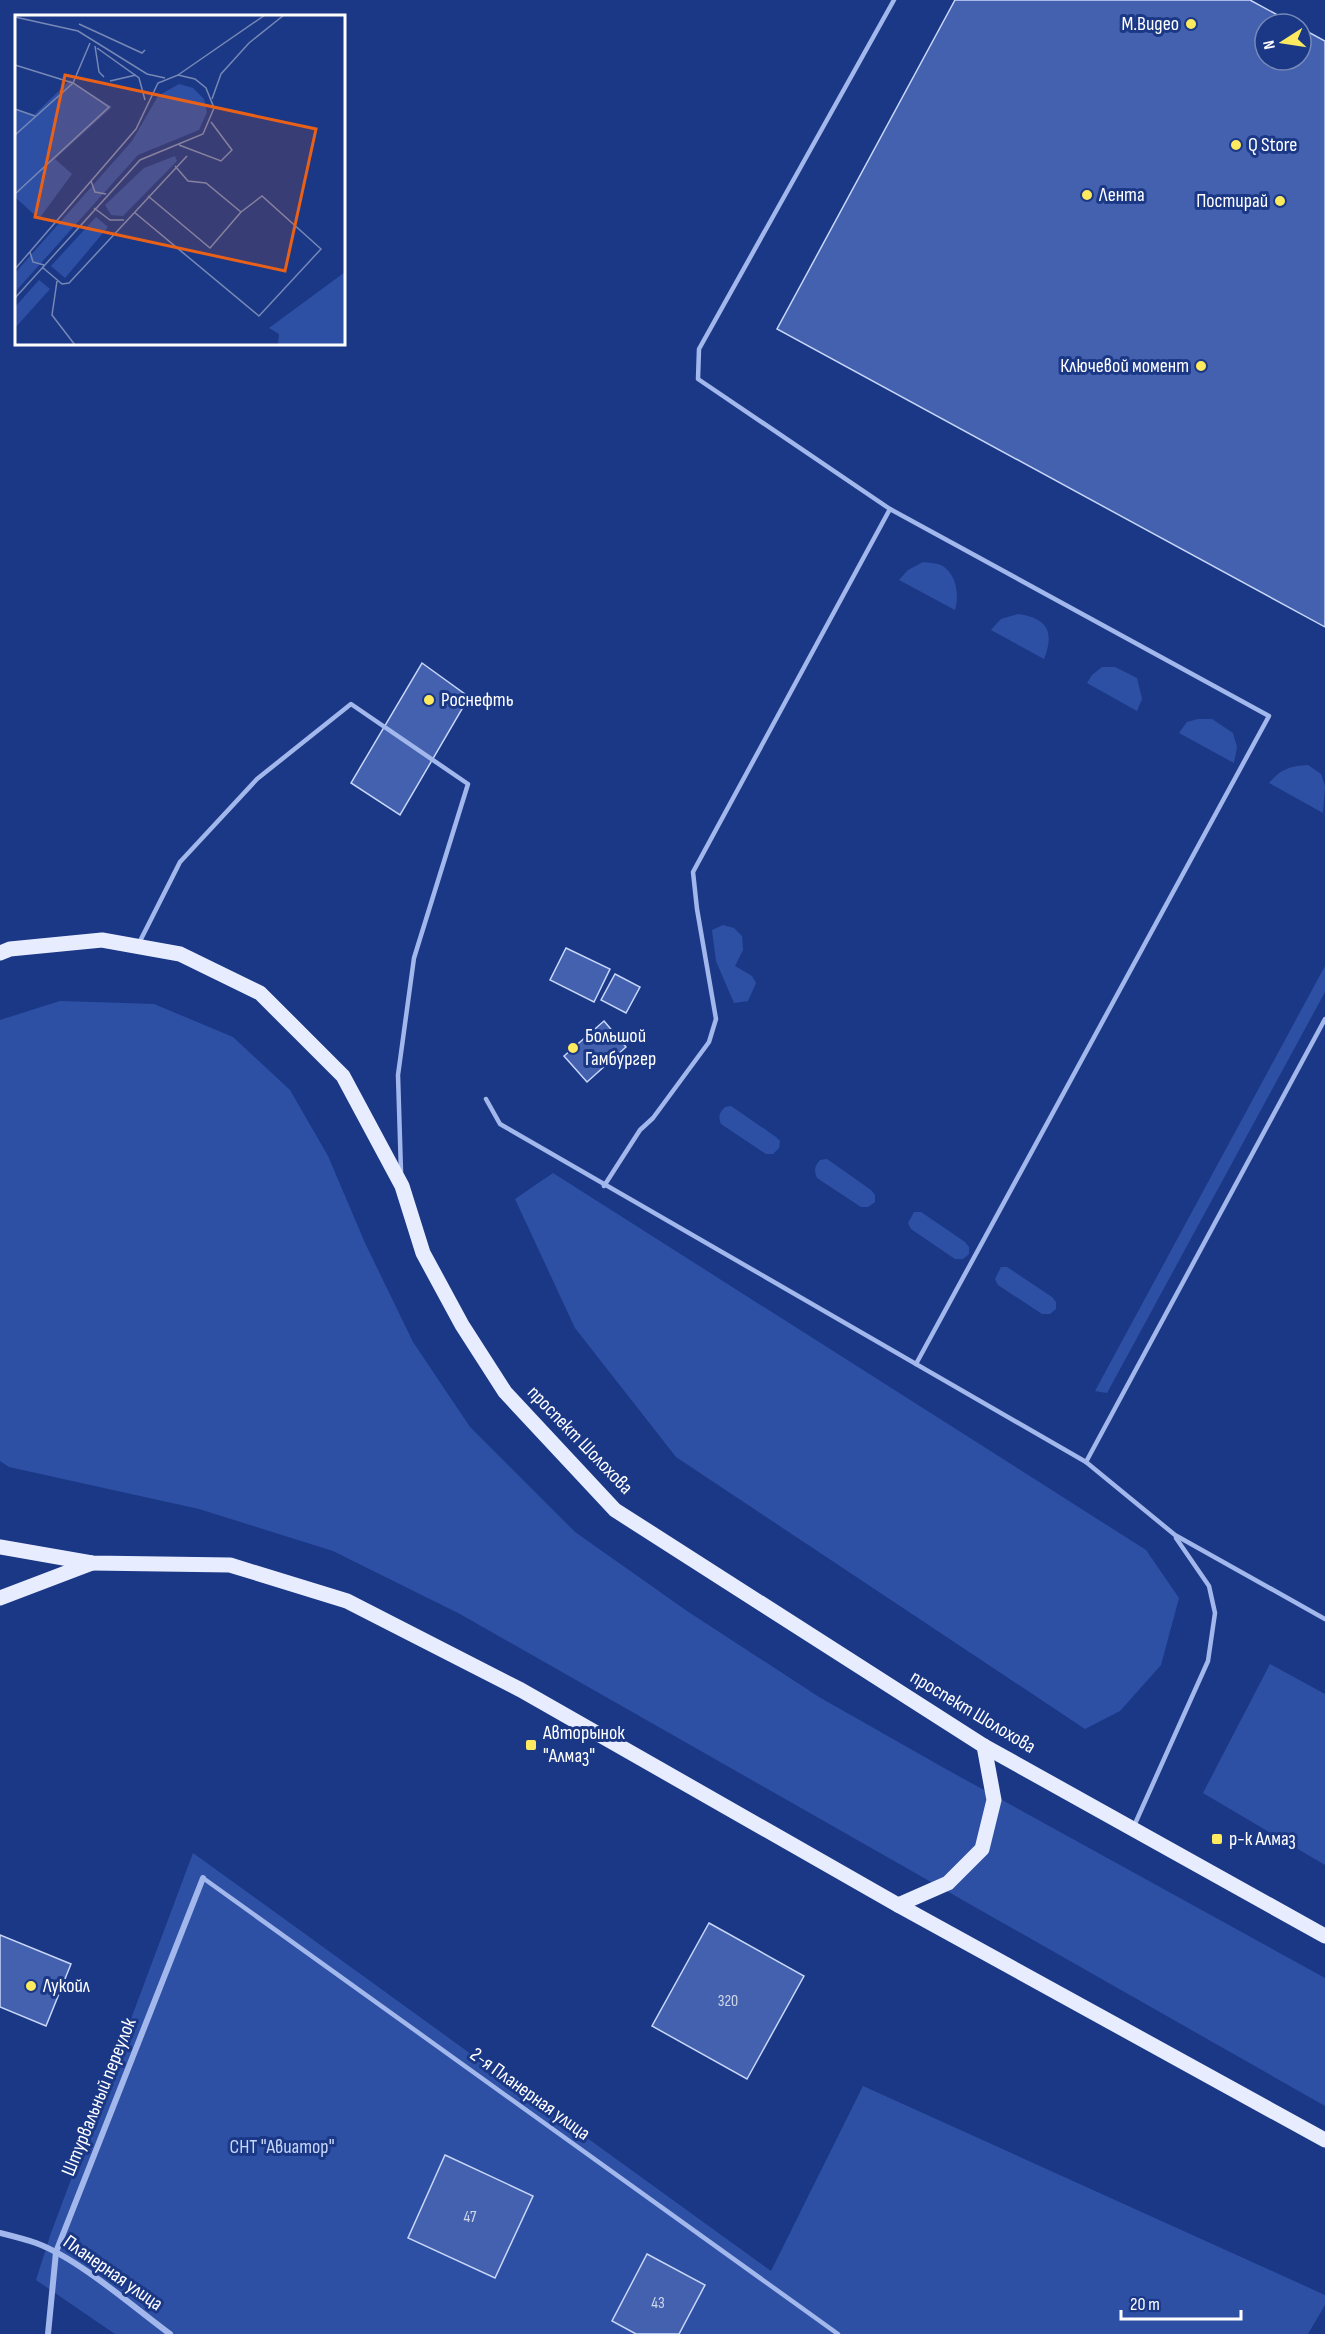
<svg xmlns="http://www.w3.org/2000/svg" width="1325" height="2334" viewBox="0 0 1325 2334" font-family="'Sofia Sans Condensed',sans-serif">
<rect width="100%" height="100%" fill="#1b3886"/>
<g fill="#2e50a4">
<path d="M923 562C928 563 934 563 938 564 956 570 960 595 955 610L899 580 908 570Z"/>
<path d="M1018 614C1047 618 1055 632 1044 659L991 630 1001 619Z"/>
<polygon points="1102,667 1115,667 1137,678 1142,699 1137,711 1087,683 1092,675"/>
<polygon points="1198,719 1212,719 1233,733 1237,747 1234,763 1179,733 1187,722"/>
<path d="M1308 765 1321 774 1325 786 1323 813 1269 783C1281 769 1290 766 1308 765Z"/>
<polygon points="723,925 734,928 742,936 743,950 735,966 752,976 756,983 748,1001 734,1003 716,961 712,930"/>
<polygon points="1325,966 1325,992 1107,1393 1095,1391"/>
<polygon points="60,1001 154,1004 233,1037 290,1090 328,1156 365,1243 413,1342 470,1427 575,1532 687,1611 819,1697 944,1768 1325,1978 1325,2106 460,1614 333,1551 199,1509 9,1467 0,1461 0,1020"/>
<path d="M731 1106 776 1137 780 1141 779 1148 773 1154H766L721 1124C718 1116 719 1113 725 1107Z"/>
<path d="M827 1159 871 1190 875 1195V1202L868 1207H861L817 1178C814 1170 814 1167 820 1160Z"/>
<polygon points="553,1173 1146,1550 1179,1598 1161,1665 1120,1711 1085,1729 676,1457 575,1328 515,1199"/>
<polygon points="914,1212 921,1212 965,1242 969,1247 969,1254 963,1259 955,1259 911,1229 908,1223"/>
<polygon points="1001,1267 1007,1267 1052,1297 1056,1302 1056,1309 1050,1314 1042,1314 998,1285 995,1279"/>
<polygon points="1270,1664 1325,1694 1325,1865 1203,1793"/>
<polygon points="193,1853 771,2271 863,2086 1325,2295 1325,2305 1308,2334 115,2334 36,2280 51,2233"/>
</g>
<g fill="#4461af" stroke="#c7d6f9" stroke-width="1.5">
<polygon points="955,0 1250,0 1294,24 1265,24 1265,60 1301,60 1301,28 1325,41 1325,627 777,329"/>
<polygon points="422,663 469,697 400,815 351,783"/>
<polygon points="566,948 610,969 594,1002 550,980"/>
<polygon points="615,974 640,987 626,1013 601,1000"/>
<polygon points="604,1021 626,1047 587,1082 564,1056"/>
<polygon points="709,1923 804,1976 747,2079 652,2026"/>
<polygon points="0,1935 71,1964 46,2026 0,2007"/>
<polygon points="445,2155 533,2196 495,2278 408,2238"/>
<polygon points="647,2254 705,2285 679,2334 636,2334 612,2321"/>
</g>
<g fill="none" stroke-linecap="round" stroke-linejoin="round">
<g stroke="#a2b7ec" stroke-width="4.5">
<polyline points="890,509 698,379 699,349 894,0"/>
<polyline points="138,945 180,862 257,779 351,704 468,784 414,958 398,1075 401,1172"/>
<polyline points="486,1099 500,1124 1086,1462 1175,1535 1325,1619"/>
<polyline points="604,1186 640,1130 653,1118 709,1042 716,1019 697,909 693,872 890,509 1269,716 916,1364"/>
<polyline points="1086,1462 1325,1019"/>
<polyline points="1134,1826 1208,1661 1215,1613 1209,1586 1176,1538"/>
<polyline points="203,1878 838,2334"/>
</g>
<g stroke="#a2b7ec" stroke-width="6">
<path d="M0 2233C12 2236 24 2239 36 2243 79 2259 132 2306 170 2334"/>
<polyline points="48,2334 56,2252 203,1878"/>
</g>
<g stroke="#e7edff" stroke-width="15">
<polyline points="0,953 10,949 102,940 180,954 260,993 343,1076 402,1186 423,1253 462,1325 505,1392 615,1510 984,1746 1325,1936"/>
<polyline points="0,1547 92,1563 230,1565 347,1601 521,1690 898,1905 1325,2140"/>
<polyline points="0,1598 92,1563"/>
<polyline points="898,1905 948,1883 982,1849 994,1800 984,1746"/>
</g>
</g>
<g fill="#fdea5f" stroke="#1b3886" stroke-width="2">
<circle cx="1191" cy="24" r="6"/>
<circle cx="1236" cy="145" r="6"/>
<circle cx="1087" cy="195" r="6"/>
<circle cx="1280" cy="201" r="6"/>
<circle cx="1201" cy="366" r="6"/>
<circle cx="429" cy="700" r="6"/>
<circle cx="573" cy="1048" r="6"/>
<rect x="525" y="1739" width="12" height="12" rx="3"/>
<rect x="1211" y="1833" width="12" height="12" rx="3"/>
<circle cx="31" cy="1986" r="6"/>
</g>
<g text-anchor="middle" dominant-baseline="central" stroke-width="6" stroke-linejoin="round" paint-order="stroke">
<g font-size="16" fill="#d0d8eb">
<text x="728" y="2001">320</text>
<text x="470" y="2217">47</text>
<text x="658" y="2303">43</text>
</g>
<g font-size="20" fill="#fff" stroke="#1b3886" text-anchor="start">
<text x="1179" y="24" text-anchor="end">М.Видео</text>
<text x="1248" y="145">Q Store</text>
<text x="1099" y="195">Лента</text>
<text x="1268" y="201" text-anchor="end">Постирай</text>
<text x="1189" y="366" text-anchor="end">Ключевой момент</text>
<text x="441" y="700">Роснефть</text>
<text x="585" y="1036">Большой<tspan x="585" dy="23">Гамбургер</tspan></text>
<text x="543" y="1733">Авторынок<tspan x="543" dy="23">"Алмаз"</tspan></text>
<text x="1229" y="1839">р-к Алмаз</text>
<text x="43" y="1986">Лукойл</text>
</g>
<g font-size="20" fill="#fff" stroke="#1b3886">
<text transform="translate(580 1440) rotate(46)">проспект Шолохова</text>
<text transform="translate(973 1712) rotate(31)">проспект Шолохова</text>
<text transform="translate(530 2094) rotate(36)">2-я Планерная улица</text>
<text transform="translate(99 2097) rotate(-68)">Штурвальный переулок</text>
<text transform="translate(113 2273) rotate(35)">Планерная улица</text>
</g>
<g font-size="20" fill="#c7d6f9" stroke="#1b3886">
<text x="282" y="2147">СНТ "Авиатор"</text>
</g>
</g>
<g transform="translate(15 15)">
<rect width="330" height="330" fill="#1b3886"/>
<path d="M55 65 97 92 40 144 57 159 24 204 0 182V94L19 100ZM164 69 178 73 189 84 192 97 184 115 123 140 0 277V258L117 126 143 81ZM160 141 162 146 108 201 96 200 90 190 129 153ZM81 202 93 212 50 263 36 251ZM330 257V330H263L264 319 254 313ZM24 265 35 274 0 313V292Z" fill="#2e50a4"/>
<path fill="none" stroke="#7688b6" stroke-width="1.5" d="M0 2 63 16 132 59 150 63M64 9 127 38 130 35M80 31 84 57 89 62M82 33 124 63 130 85M0 50 58 68 94 92 0 179M163 60 250 0M95 66 121 60M197 84 206 59 234 28 269 0M0 94 20 101M0 120 58 68 75 28M164 130 206 146 217 135 196 107M76 166 80 177 91 179M133 181 195 233 226 197 191 168 173 166 160 151M79 193 95 205H109M119 197 244 301 306 234 247 181 226 197M15 237 18 247 29 250M27 252 47 269 54 268 172 141M0 254 121 114 143 68 163 60 180 64 191 73 199 93 188 119 125 145 0 283M42 266 37 300 60 330"/>
<path fill="#e96118" fill-opacity="0.15" stroke="#e96118" stroke-width="3" d="M50 60 301 114 270 256 20 202Z"/>
<rect width="330" height="330" fill="none" stroke="#fff" stroke-width="3"/>
</g>
<g transform="translate(1283 42) rotate(258)"><circle r="28" fill="#1b3886" stroke="#7688b6" stroke-width="1.5"/>
<path d="M0-4.5L10 22L0 15L-10 22Z" fill="#fdea5f"/>
<text y="-9" font-size="16" font-weight="bold" text-anchor="middle" fill="#ffffff">N</text>
</g>
<path d="M1121 2310v9h120v-9" fill="none" stroke="#ffffff" stroke-width="3"/>
<text x="1130" y="2310" font-size="18" fill="#ffffff" stroke="#1b3886" stroke-width="4.5" paint-order="stroke">20 m</text>
</svg>
